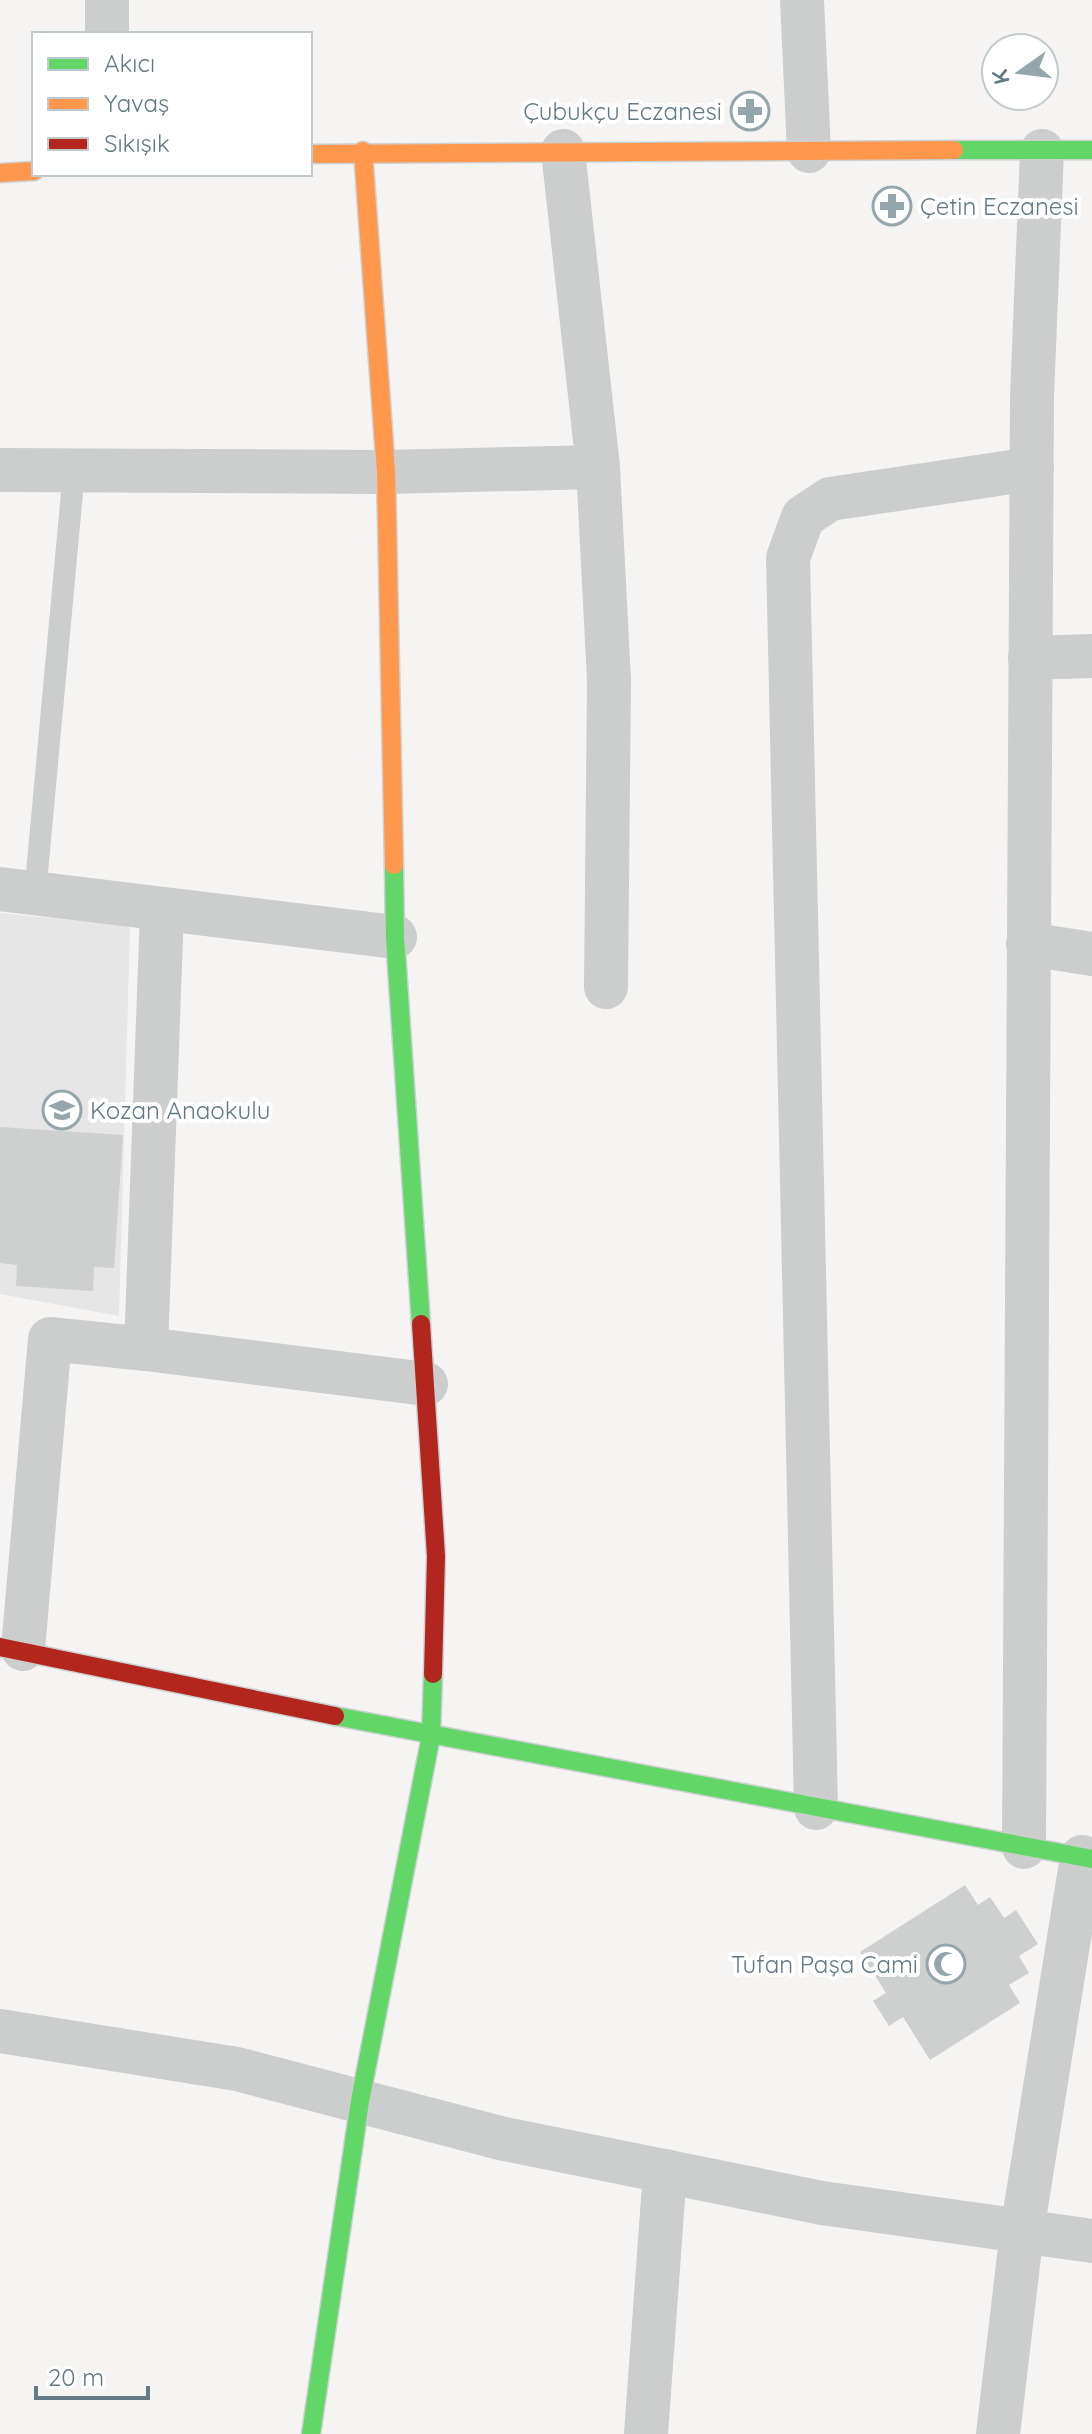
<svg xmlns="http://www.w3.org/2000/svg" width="1092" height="2434" viewBox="0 0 1092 2434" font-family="Quicksand,sans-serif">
<rect width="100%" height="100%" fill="#f5f4f3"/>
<polygon fill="#e5e6e5" points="0,913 130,926 119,1316 0,1294"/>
<g fill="#cecfcf">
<polygon points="0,1127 123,1135 114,1268 94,1267 93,1291 16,1286 17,1265 0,1263"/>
<polygon points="965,1885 978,1905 990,1897 1004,1918 1016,1910 1038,1944 1019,1956 1029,1973 1009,1985 1020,2003 930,2060 903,2017 889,2026 873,2001 886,1993 860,1952"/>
</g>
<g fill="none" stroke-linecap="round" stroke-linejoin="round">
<defs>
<g id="fast">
<polyline points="954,150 1092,150"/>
<polyline points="394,865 395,937 421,1324"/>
<polyline points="335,1716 1092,1859"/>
<polyline points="311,2434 360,2101 431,1736 433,1674"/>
</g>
<g id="slow">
<polyline points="363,151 386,472 394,865"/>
<polyline points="310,154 954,150"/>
<polyline points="0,173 34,171"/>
</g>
<g id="jam">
<polyline points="421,1324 436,1556 433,1674"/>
<polyline points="0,1647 335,1716"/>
</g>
</defs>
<use href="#fast" stroke="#ced1d2" stroke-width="21"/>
<use href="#slow" stroke="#ced1d2" stroke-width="21"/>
<use href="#jam" stroke="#ced1d2" stroke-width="21"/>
<polyline stroke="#cccece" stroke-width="22" points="35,894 74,471"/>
<g stroke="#cccece" stroke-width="44">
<polyline points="107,0 107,34"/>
<polyline points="802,0 809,151"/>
<polyline points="563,151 598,467 609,680 606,987"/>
<polyline points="0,470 386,472 598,467"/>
<polyline points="1030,658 1092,656"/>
<polyline points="0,889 395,937"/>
<polyline points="1028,944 1092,954"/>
<polyline points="146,1349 426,1384"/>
<polyline points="23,1649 50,1339 146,1349 162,911"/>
<polyline points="816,1808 788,558 803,517 830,499 1032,469"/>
<polyline points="1024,1847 1032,396 1042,151"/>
<polyline points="0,2031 237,2069 500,2138 822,2203 1092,2241"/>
<polyline points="646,2434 665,2171"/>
<polyline points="998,2434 1022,2231 1082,1857"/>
</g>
<use href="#fast" stroke="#63d668" stroke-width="18"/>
<use href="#slow" stroke="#ff974d" stroke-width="18"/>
<use href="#jam" stroke="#b3261e" stroke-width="18"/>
</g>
<defs>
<symbol id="pharmacy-ring" viewBox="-11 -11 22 22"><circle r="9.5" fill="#fff" stroke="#95a5ac" stroke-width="1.5"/><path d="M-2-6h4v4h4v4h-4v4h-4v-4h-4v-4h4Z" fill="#95a5ac"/></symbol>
<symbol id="school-ring" viewBox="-11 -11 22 22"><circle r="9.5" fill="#fff" stroke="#95a5ac" stroke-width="1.5"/><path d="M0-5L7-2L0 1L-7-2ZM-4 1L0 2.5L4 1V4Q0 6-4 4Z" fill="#95a5ac"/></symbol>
<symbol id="mosque-ring" viewBox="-11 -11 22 22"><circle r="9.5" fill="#fff" stroke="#95a5ac" stroke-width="1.5"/><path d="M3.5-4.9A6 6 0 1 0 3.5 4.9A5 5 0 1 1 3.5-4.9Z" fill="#95a5ac"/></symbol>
</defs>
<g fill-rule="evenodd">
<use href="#pharmacy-ring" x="728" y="89" width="44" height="44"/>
<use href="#pharmacy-ring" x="870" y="184" width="44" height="44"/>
<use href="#school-ring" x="40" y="1088" width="44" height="44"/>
<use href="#mosque-ring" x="924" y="1942" width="44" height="44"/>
</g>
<g text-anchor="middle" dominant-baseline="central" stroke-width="8" stroke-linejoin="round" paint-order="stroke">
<g font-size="24" fill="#627a85" stroke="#fff" text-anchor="end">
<text x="722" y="111">Çubukçu Eczanesi</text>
<text x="920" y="206" text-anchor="start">Çetin Eczanesi</text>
<text x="90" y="1110" text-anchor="start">Kozan Anaokulu</text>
<text x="918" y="1964">Tufan Paşa Cami</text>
</g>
</g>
<rect x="32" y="32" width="280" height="144" fill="#ffffff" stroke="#c0cace" stroke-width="2"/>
<rect x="48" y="58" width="40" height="12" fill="#63d668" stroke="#c0cace" stroke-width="2"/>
<text x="104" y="72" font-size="24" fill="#627a85">Akıcı</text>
<rect x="48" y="98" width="40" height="12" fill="#ff974d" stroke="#c0cace" stroke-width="2"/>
<text x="104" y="112" font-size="24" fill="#627a85">Yavaş</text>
<rect x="48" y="138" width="40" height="12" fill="#b3261e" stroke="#c0cace" stroke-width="2"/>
<text x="104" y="152" font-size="24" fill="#627a85">Sıkışık</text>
<g transform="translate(1020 72) rotate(256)"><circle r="38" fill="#ffffff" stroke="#c0cace" stroke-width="2"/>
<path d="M0-6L14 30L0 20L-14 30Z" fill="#95a5ac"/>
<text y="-12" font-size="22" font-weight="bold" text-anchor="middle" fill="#627a85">K</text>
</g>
<path d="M36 2386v12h112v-12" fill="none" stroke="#627a85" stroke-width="4"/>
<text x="48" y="2386" font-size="24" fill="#627a85" stroke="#ffffff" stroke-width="6" paint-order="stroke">20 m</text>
</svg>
